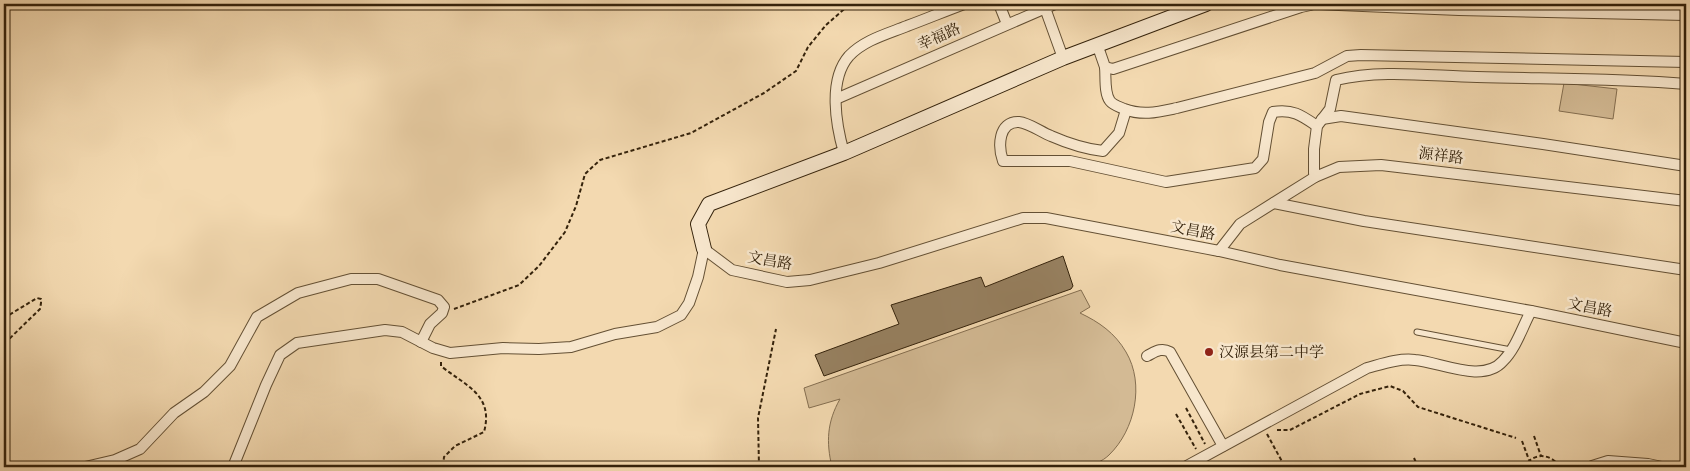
<svg xmlns="http://www.w3.org/2000/svg" width="1690" height="471" viewBox="0 0 1690 471" font-family="'Libre Bodoni','Noto Serif SC',serif">
<rect width="100%" height="100%" fill="#f3d9b0"/>
<filter id="stains"><feTurbulence type="fractalNoise" baseFrequency=".004" numOctaves="4"/><feColorMatrix values="0 0 0 0 .2 0 0 0 0 .09 0 0 0 0 .02 0 0 0 .5 -.17"/></filter>
<radialGradient id="worn" r=".72"><stop offset=".6" stop-color="#630" stop-opacity="0"/><stop offset="1" stop-color="#630" stop-opacity=".3"/></radialGradient>
<g fill="#d3ba94" stroke="#846e50">
<polygon points="1564,83 1617,89 1613,119 1559,111"/>
<path d="M1081 290 1090 307 1080 313C1099 322 1115 333 1126 352 1145 384 1135 430 1109 455 1102 462 1093 464 1085 467H832C826 442 827 422 840 399L809 408 804 388Z"/>
</g>
<polygon fill="#978161" stroke="#34220b" points="1063,256 1073,286 1071,289 824,376 815,355 899,324 891,305 981,277 985,287"/>
<g fill="none" stroke-linecap="round" stroke-linejoin="round">
<defs>
<polyline id="service" points="1417,332 1511,350"/>
<g id="minor">
<polyline points="999,4 1007,24"/>
<polyline points="1045,8 1063,58"/>
<polyline points="1097,44 1105,67 1113,69 1301,7 1315,4 1459,10 1686,15"/>
<path d="M1105 67C1106 77 1104 93 1110 101 1113 105 1120 107 1124 109 1143 116 1158 112 1177 108L1315 73 1347 56 1361 55 1686 62"/>
<polyline points="836,99 1055,4"/>
<path d="M1126 110 1119 133 1103 151C1085 149 1067 143 1051 136 1041 132 1029 123 1019 122 998 121 998 147 1003 161H1070L1166 182 1255 168 1263 159 1269 122 1273 112C1293 109 1301 115 1317 126"/>
<polyline points="1322,119 1341,116 1543,144 1686,166"/>
<path d="M844 153C836 125 828 80 849 56 864 40 887 34 907 26 926 19 945 11 964 4"/>
<path d="M1315 177 1314 173V149L1317 126 1330 109 1336 80C1381 69 1430 76 1477 77 1547 79 1616 78 1686 84"/>
<polyline points="1274,203 1364,221 1686,270"/>
<polyline points="1219,251 1240,224 1315,177 1339,167 1381,165 1686,201"/>
<path d="M1147 356C1155 352 1161 347 1170 352L1223 446"/>
<polyline points="1592,466 1608,461 1648,464 1662,467"/>
<polyline points="85,467 115,460 140,449 174,413 204,392 230,366 257,317 298,293 351,279 378,279 438,300 444,307 442,313 430,324 421,342"/>
<polyline points="233,467 266,385 280,355 297,343 385,330 402,332 433,348 450,353 503,348 539,349 571,347 615,334 657,327 681,315 689,303 698,277 704,249 732,270 787,282 810,280 879,263 1023,218 1046,218 1067,222 1219,251 1280,265 1531,311 1686,343"/>
<path d="M1185 467 1367 368C1382 364 1399 358 1415 360 1440 362 1483 384 1503 361 1516 348 1522 328 1531 311"/>
</g>
<polyline id="secondary" points="704,249 698,224 709,204 844,153 1063,58 1206,4"/>
</defs>
<use href="#service" stroke="#645034" stroke-width="7"/>
<use href="#minor" stroke="#645034" stroke-width="12"/>
<use href="#secondary" stroke="#34220b" stroke-width="16"/>
<g stroke="#34220b" stroke-width="2" stroke-dasharray="4 2.5" stroke-linecap="butt">
<polyline points="454,309 519,285 539,266 565,232 576,206 585,174 600,160 691,133 764,93 796,71 808,47 826,25 850,4"/>
<polyline points="4,318 37,298 41,299 41,303 40,309 4,344"/>
<path d="M441 362V366C466 386 494 395 484 432L455 446 444 457 443 467"/>
<polyline points="1186,408 1205,444"/>
<polyline points="1176,414 1196,449"/>
<polyline points="1277,430 1290,430 1360,394 1390,386 1403,391 1418,407 1516,438"/>
<polyline points="1267,434 1285,467"/>
<polyline points="1534,436 1541,456"/>
<polyline points="1522,441 1529,460"/>
<polyline points="1414,458 1418,467"/>
<polyline points="759,467 758,418 776,329"/>
<path d="M1524 467C1533 452 1551 453 1560 467"/>
</g>
<use href="#service" stroke="#f7e6cc" stroke-width="5"/>
<use href="#minor" stroke="#f7e6cc" stroke-width="10"/>
<use href="#secondary" stroke="#f7e6cc" stroke-width="14"/>
</g>
<circle fill="#8f2418" stroke="#f7e6cc" stroke-width="2" cx="1209" cy="352" r="5"/>
<g text-anchor="middle" dominant-baseline="central" stroke-width="5" stroke-linejoin="round" paint-order="stroke">
<g font-size="15" fill="#34220b" stroke="#f7e6cc">
<text transform="translate(939 37) rotate(-24)">幸福路</text>
<text transform="translate(1441 156) rotate(7)">源祥路</text>
<text transform="translate(1193 231) rotate(11)">文昌路</text>
<text transform="translate(770 261) rotate(10)">文昌路</text>
<text transform="translate(1590 308) rotate(11)">文昌路</text>
</g>
<g font-size="15" fill="#34220b" stroke="#f7e6cc" text-anchor="start">
<text x="1219" y="352">汉源县第二中学</text>
</g>
</g>
<rect width="1690" height="471" fill="none" stroke="#f3d9b0" stroke-width="20"/>
<rect x="5" y="5" width="1680" height="461" fill="none" stroke="#34220b" stroke-width="2.5"/>
<rect x="10" y="10" width="1670" height="451" fill="none" stroke="#34220b"/>
<rect width="100%" height="100%" filter="url(#stains)"/>
<rect width="100%" height="100%" fill="url(#worn)"/>
</svg>
